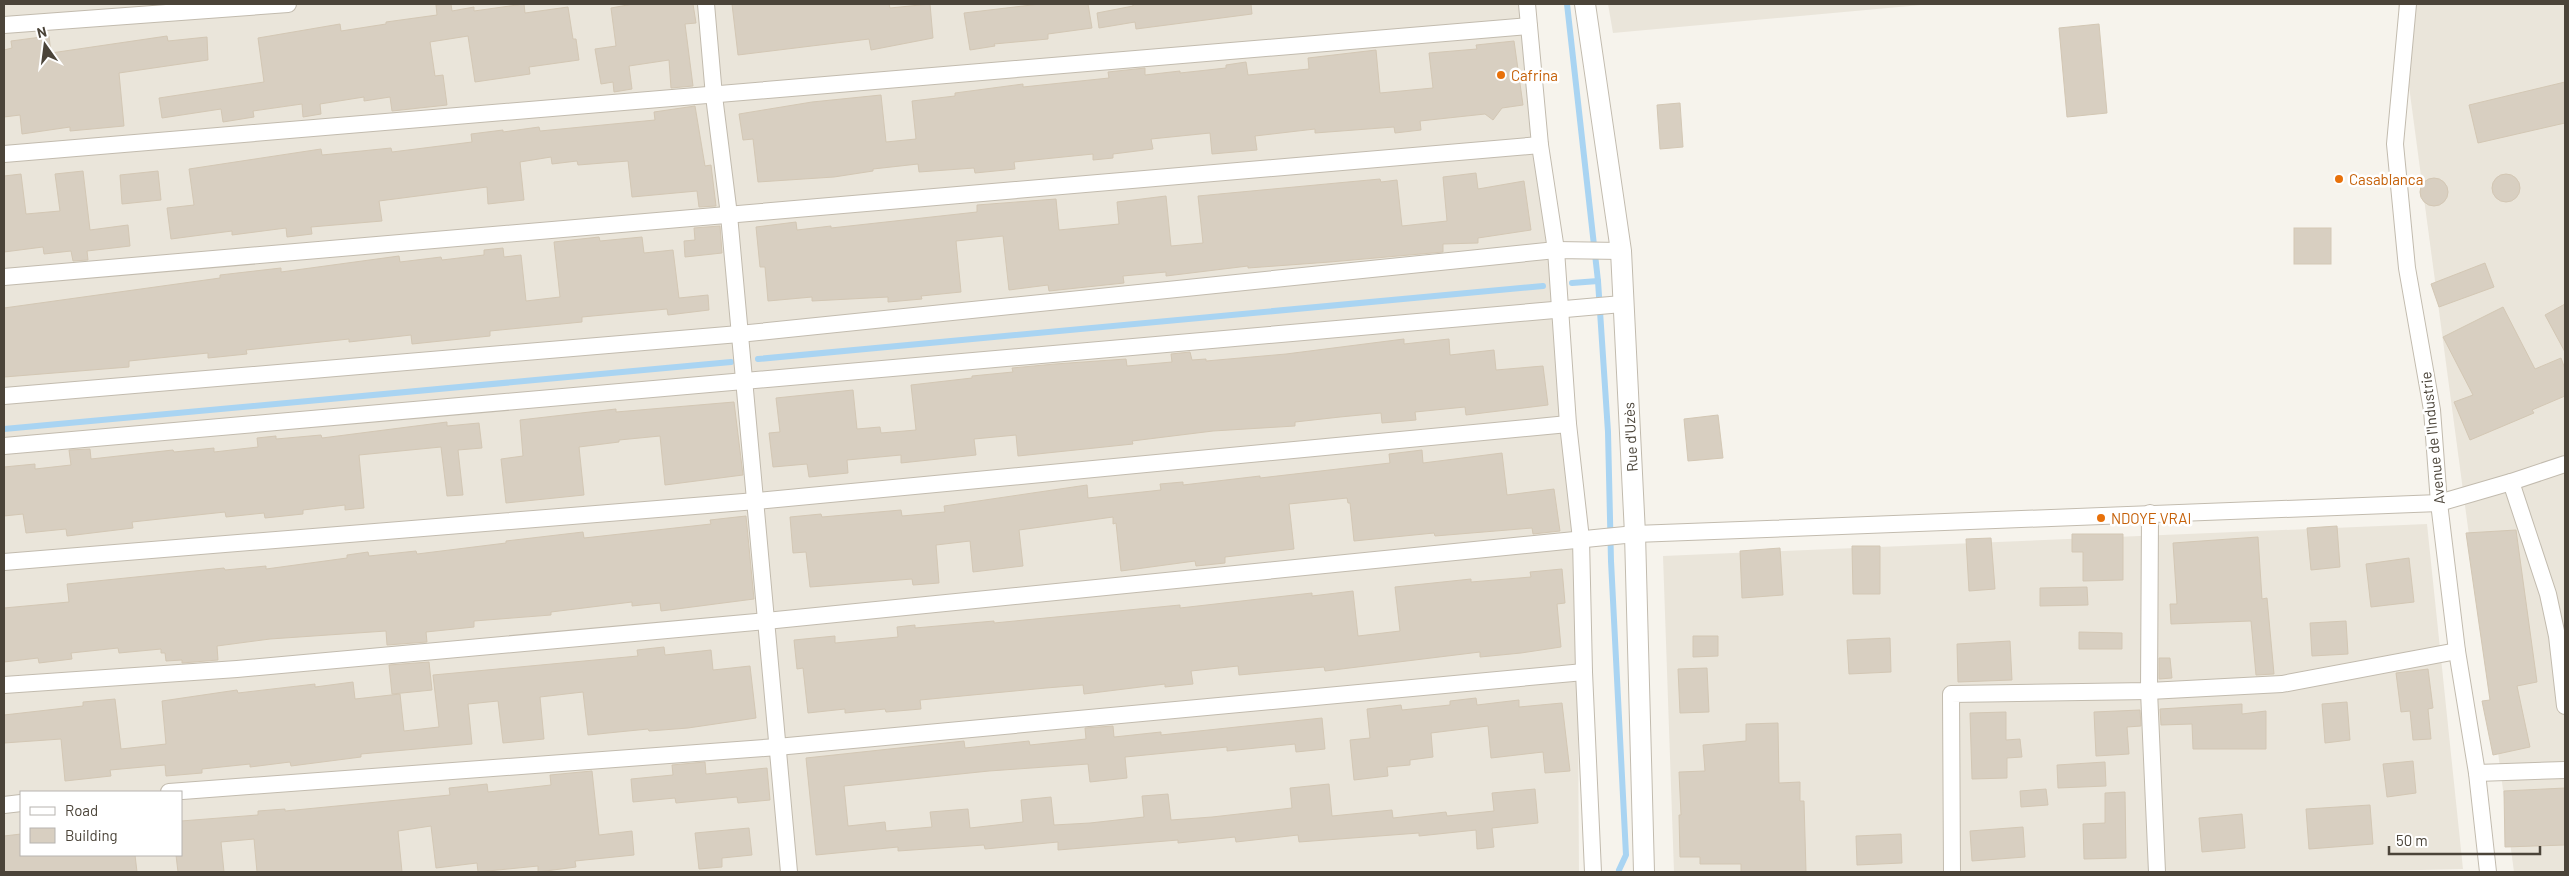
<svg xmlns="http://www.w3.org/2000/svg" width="2569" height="876" viewBox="0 0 2569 876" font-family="Barlow,sans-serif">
<rect width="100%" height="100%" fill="#f6f3ec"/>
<g fill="#eae5da" fill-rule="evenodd">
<path d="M4 4H1525L1577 577 1579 872H4ZM21 792H181V855H21Z"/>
<polygon points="1608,4 1932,4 1613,33"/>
<polygon points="2398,4 2565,4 2565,872 2514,872"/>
<polygon points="2427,524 2463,869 2338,872 1674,872 1663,556"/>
</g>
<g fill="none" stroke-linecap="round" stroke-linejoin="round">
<g stroke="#a9d4f2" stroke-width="6">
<polyline points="1567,4 1598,281 1608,432 1611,561 1626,855 1619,870"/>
<polyline points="1572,283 1598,281"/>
<polyline points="758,359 1543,286"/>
<polyline points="4,429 731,362"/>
</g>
</g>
<g fill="#d8cfc1" stroke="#d3c7b4">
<polygon points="445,4 451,4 452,11 474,7 474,11 524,4 525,13 568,7 573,39 576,39 579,60 529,67 530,74 475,82 468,36 430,42 435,76 443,75 447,105 392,111 390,97 364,101 364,97 320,104 321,114 303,117 302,104 253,111 254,117 223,122 221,109 162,118 159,98 264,82 258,38 340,24 341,31 386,24 386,22 437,15 436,5"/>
<polygon points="633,4 693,4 696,23 685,24 693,86 671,88 669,60 629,66 632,89 614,92 613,82 601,84 595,49 616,46 611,8"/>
<polygon points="732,4 889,4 890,8 930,4 933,38 871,50 869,39 738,55"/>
<polygon points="1040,4 1088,4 1092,28 1048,34 1048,39 994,44 995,46 970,50 964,13"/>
<polygon points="1133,4 1251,4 1252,14 1136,29 1135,22 1099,28 1097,13 1133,6"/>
<polygon points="2099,24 2107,113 2067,117 2059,28"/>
<polygon points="49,36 51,53 167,36 168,41 207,37 208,60 119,73 124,126 70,131 70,127 22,134 20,115 4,117 4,50 12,48 11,41"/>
<polygon points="1514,41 1523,105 1502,108 1493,120 1485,114 1420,121 1421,130 1395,133 1394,127 1315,133 1315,129 1255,136 1257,150 1212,154 1210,133 1151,139 1153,149 1113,154 1113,158 1093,160 1093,154 1014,162 1015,169 975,173 974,168 919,172 918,164 873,169 873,171 834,177 758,182 753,139 743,140 739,114 812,102 881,95 886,142 916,139 912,101 955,96 955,93 1023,84 1023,87 1109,78 1108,72 1145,68 1145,75 1180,71 1180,73 1226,68 1226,65 1246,62 1248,75 1309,69 1308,58 1376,50 1380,93 1433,88 1429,53 1477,49 1476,45"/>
<polygon points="2565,82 2565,123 2478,143 2469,105"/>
<polygon points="1680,103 1683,147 1660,149 1657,105"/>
<polygon points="695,106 705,166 711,165 716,206 699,207 697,191 632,197 628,161 578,165 577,161 552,164 551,157 520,162 524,200 488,204 487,187 379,201 382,221 311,227 312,234 287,237 286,228 232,235 232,231 171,239 167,208 194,205 189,169 321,149 322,155 391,148 392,152 472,142 471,134 503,130 503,132 539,127 540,131 655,120 654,112"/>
<polygon points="83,171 90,230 128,225 130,246 87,251 88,260 73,261 71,251 44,254 43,247 4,252 4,176 21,174 26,214 60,211 55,174"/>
<polygon points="158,171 161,200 122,204 120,175"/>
<polygon points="1476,173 1478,189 1524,181 1531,230 1478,238 1478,243 1443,244 1443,252 1330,262 1248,268 1248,266 1166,276 1166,272 1123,276 1124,283 1049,291 1048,285 1009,290 1003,236 956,241 961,292 921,296 922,299 888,302 888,297 812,301 812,297 768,301 765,267 760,267 756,227 796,222 797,230 831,226 831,228 977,212 977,205 1056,199 1059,230 1119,224 1117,202 1166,196 1171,246 1203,243 1198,196 1380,179 1381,182 1397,180 1402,226 1447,221 1443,177"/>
<circle cx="2506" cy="188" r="14"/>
<circle cx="2434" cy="192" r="14"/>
<polygon points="720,226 722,253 685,257 684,241 695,240 694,228"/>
<rect x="2294" y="228" width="37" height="36"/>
<polygon points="599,237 600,241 642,237 644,253 673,250 679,298 708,295 709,310 668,315 667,309 582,317 582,322 490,331 490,336 412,344 411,335 349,342 349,339 246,350 247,354 208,358 208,353 129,361 129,367 4,377 4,308 220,278 220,275 281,268 281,272 399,256 400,262 441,257 442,260 484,255 484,250 503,248 504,257 521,255 526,301 560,297 554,242"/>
<polygon points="2485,263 2494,287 2439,307 2431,284"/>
<polygon points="2565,304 2565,352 2545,315"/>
<polygon points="2503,307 2535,369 2561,358 2565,369 2565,396 2532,410 2534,413 2470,440 2454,402 2473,395 2443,337"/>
<polygon points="1404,339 1404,344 1449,339 1450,355 1494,350 1496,370 1543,366 1548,405 1466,415 1465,407 1415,412 1416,420 1382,423 1381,413 1340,417 1295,422 1295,426 1213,431 1132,441 1133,444 1018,456 1016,435 974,439 976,455 901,463 901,455 847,460 848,473 809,477 807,464 773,467 769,433 780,432 776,398 853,390 857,429 880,427 881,433 916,430 911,385 972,378 972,376 1013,372 1012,368 1055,364 1126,359 1127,366 1172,362 1171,354 1190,352 1192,360 1206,359 1206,361 1286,354"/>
<polygon points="734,402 743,475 665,485 660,436 619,440 619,442 579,447 584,495 506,503 501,459 523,456 520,420 616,409 616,412"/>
<polygon points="1718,415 1723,458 1688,461 1684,419"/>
<polygon points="447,422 447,426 479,423 482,448 458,450 463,495 447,496 441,447 359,455 364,508 345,510 345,505 303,510 303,514 265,518 264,513 226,517 225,512 132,522 133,528 67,536 66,529 26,533 23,514 4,516 4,467 35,464 35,469 71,465 69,450 90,449 91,459 173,450 174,452 214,448 214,452 258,447 257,438 276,436 276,439 321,435 322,438"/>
<polygon points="1422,450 1423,463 1502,453 1507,495 1554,489 1560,531 1533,534 1532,528 1435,536 1434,533 1354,541 1350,503 1348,503 1347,498 1289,504 1294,549 1225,557 1225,563 1196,566 1195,561 1121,571 1116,523 1113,524 1113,517 1019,530 1023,566 973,572 970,541 936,545 939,583 913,585 912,579 810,587 806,552 793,553 790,517 821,514 822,517 901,510 902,516 945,512 944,506 1087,485 1088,498 1161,490 1160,484 1183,482 1183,485 1260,476 1260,478 1390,463 1389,454"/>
<polygon points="746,516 754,599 661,611 660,603 632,606 632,602 551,612 551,615 474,621 474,627 426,632 427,642 387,645 386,631 270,639 217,646 218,660 182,663 182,660 166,661 165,653 161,653 161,649 119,653 118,648 71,653 72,659 39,663 38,658 4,662 4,608 69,602 67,584 224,568 225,570 266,566 266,569 347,558 347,555 368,552 369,556 416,551 417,554 506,543 506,541 583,532 584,538 711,524 710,520"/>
<polygon points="2337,526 2340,567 2311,570 2307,528"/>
<polygon points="2516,530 2537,682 2517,686 2530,747 2493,755 2482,701 2490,700 2466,533"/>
<polygon points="2072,534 2123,534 2123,580 2083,581 2083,552 2072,552"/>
<polygon points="2258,537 2262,599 2267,598 2274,674 2256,675 2251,621 2171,624 2170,604 2177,604 2173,543"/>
<polygon points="1991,538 1995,589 1969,591 1966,539"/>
<polygon points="1852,546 1880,546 1880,594 1853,594"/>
<polygon points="1780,548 1783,595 1742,598 1740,551"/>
<polygon points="2409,558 2414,602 2371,607 2366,564"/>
<polygon points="1562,569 1565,603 1557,604 1561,647 1521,653 1480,657 1480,652 1325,671 1324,667 1239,675 1238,666 1191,671 1193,684 1165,687 1165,684 1084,694 1083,685 1046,688 920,700 921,709 886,712 885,709 845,713 845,709 808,713 803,668 797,669 794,640 835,636 835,643 898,637 897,627 915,625 915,628 994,621 994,623 1180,605 1180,608 1312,593 1312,596 1353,591 1358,636 1400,631 1395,587 1471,579 1471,582 1531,577 1530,572"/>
<polygon points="2087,587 2088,605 2040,606 2040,588"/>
<polygon points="2346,621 2348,654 2312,656 2310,623"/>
<polygon points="2079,632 2122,633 2122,649 2079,649"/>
<polygon points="1693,636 1718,636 1718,656 1693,657"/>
<polygon points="1890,638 1891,672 1849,674 1847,640"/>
<polygon points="2010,641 2012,680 1958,682 1957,644"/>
<polygon points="664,647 665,655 711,650 713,670 750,666 756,718 688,728 649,731 648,729 588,735 583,692 540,697 544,739 503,743 498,701 468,704 472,744 361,754 361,757 291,766 290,762 250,767 250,764 202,769 202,773 166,776 165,765 110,770 111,776 65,781 61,739 4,743 4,715 83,706 83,702 115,699 121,749 166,744 162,701 237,690 238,693 315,684 315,687 353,682 355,699 400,694 404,731 439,727 433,675 638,656 637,650"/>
<polygon points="2159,658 2170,658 2172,678 2159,679"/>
<polygon points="429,662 432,690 392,694 389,665"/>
<polygon points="1707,668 1709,712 1680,713 1678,669"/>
<polygon points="2428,669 2433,708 2428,709 2431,739 2413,740 2410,711 2401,712 2396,673"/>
<polygon points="1476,698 1477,705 1519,700 1519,707 1562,703 1570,771 1545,773 1543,752 1491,758 1488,726 1431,733 1433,757 1410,760 1410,765 1387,767 1388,776 1354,780 1350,740 1370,738 1367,709 1401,705 1402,710 1450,705 1450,701"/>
<polygon points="2347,702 2350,740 2325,743 2322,704"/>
<polygon points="2242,704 2242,714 2266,711 2266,749 2193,749 2192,724 2161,725 2160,709"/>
<polygon points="2140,710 2141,726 2127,727 2129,754 2096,756 2094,712"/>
<polygon points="2006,712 2006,740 2020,739 2022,757 2007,758 2007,778 1972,779 1970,713"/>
<polygon points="1322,718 1325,749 1296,752 1295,744 1227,751 1227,747 1125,757 1127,778 1090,782 1088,764 989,771 844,786 848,826 885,822 886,831 932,827 930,812 968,809 970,828 1023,822 1021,800 1051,797 1054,825 1090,823 1144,817 1142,796 1168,794 1171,820 1212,817 1292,808 1290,788 1329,784 1332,816 1392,810 1393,818 1446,812 1447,816 1494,811 1492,793 1535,789 1538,823 1492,828 1494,847 1477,849 1476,830 1419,836 1419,833 1299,842 1298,835 1236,842 1235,837 1178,843 1178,840 1058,850 1058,842 985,849 984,845 898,851 898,847 816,855 806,758 964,741 965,748 1029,741 1030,745 1086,739 1085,728 1113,726 1114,737 1161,732 1161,735"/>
<polygon points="1778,723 1779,783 1800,782 1800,801 1804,801 1806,872 1741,872 1741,864 1700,864 1700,857 1680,857 1679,815 1681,815 1679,772 1705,771 1703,745 1746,741 1746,724"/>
<polygon points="2413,761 2416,793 2387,797 2383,764"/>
<polygon points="705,762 706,774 767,768 770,800 738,803 737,797 676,803 675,798 633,802 631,779 673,775 672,765"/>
<polygon points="2105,762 2106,786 2058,788 2057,765"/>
<polygon points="592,771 599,835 632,831 634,855 575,861 576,867 538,872 538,866 478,872 477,863 436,868 431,826 398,831 402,872 257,872 254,839 221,842 224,872 178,872 176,855 181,855 181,821 258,815 258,811 285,809 285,811 450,795 449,788 487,784 488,792 551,785 550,775"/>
<polygon points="2565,788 2565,845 2505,847 2504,791"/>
<polygon points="2046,789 2048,805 2021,807 2020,791"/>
<polygon points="2125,792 2126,858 2084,859 2083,824 2105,823 2105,793"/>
<polygon points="2370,805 2373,844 2309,849 2306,809"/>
<polygon points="2242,814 2245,848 2202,852 2199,818"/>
<polygon points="2023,827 2025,857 1972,861 1970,831"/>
<polygon points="749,828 752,855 722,858 722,867 699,869 695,833"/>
<polygon points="21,834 21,855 135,855 137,872 4,872 4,836"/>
<polygon points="1901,834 1902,863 1857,865 1856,836"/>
</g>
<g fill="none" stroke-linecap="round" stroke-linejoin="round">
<defs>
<g id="minor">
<polyline points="706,4 714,96 729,215 789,872"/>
<polyline points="1527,4 1540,145 1556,250 1568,424 1581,539 1584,672 1593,872"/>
<polyline points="2408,4 2395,144 2407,268 2432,410 2439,503 2457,651 2477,773 2488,872"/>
<polyline points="4,25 288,4"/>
<polyline points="4,154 1529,26"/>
<polyline points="4,277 1540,145"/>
<polyline points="4,396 739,334 1556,250 1621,251"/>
<polyline points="4,446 1622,304"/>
<polyline points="2511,482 2548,594 2557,636 2565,706"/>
<polyline points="2150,513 2149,691 2157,872"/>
<polyline points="4,562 756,501 1568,424"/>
<polyline points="4,685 237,669 766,621 1635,534 2439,503 2511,482 2565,464"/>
<polyline points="2477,773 2565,770"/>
<polyline points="169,792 777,747 1584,672"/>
<polyline points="4,805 21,803"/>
<polyline points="1952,872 1951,694 2149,691 2282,684 2457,651"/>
</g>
<polyline id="tertiary" points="1585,4 1621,251 1635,534 1644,872"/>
</defs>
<use href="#minor" stroke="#c2bbae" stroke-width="18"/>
<use href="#tertiary" stroke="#c2bbae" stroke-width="22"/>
<use href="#minor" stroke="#fff" stroke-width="16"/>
<use href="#tertiary" stroke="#fff" stroke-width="20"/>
</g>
<g fill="#e8710a" stroke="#fff" stroke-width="2">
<circle cx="1501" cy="75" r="5"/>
<circle cx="2339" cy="179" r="5"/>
<circle cx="2101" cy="518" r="5"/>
</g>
<g text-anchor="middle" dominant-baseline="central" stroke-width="5" stroke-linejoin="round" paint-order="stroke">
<g font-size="15" fill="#c56008" stroke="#fff" text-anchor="start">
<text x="1511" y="75">Cafrina</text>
<text x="2349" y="179">Casablanca</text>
<text x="2111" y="518">NDOYE VRAI</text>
</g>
<g font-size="15" fill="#4b4439" stroke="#fff">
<text transform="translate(1630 437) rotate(-93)">Rue d'Uzès</text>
<text transform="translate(2432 438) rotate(-96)">Avenue de l'Industrie</text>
</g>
</g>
<rect width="2569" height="876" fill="none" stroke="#4b4439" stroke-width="10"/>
<rect x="20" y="791" width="162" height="65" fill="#ffffff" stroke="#b7b4b0"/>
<rect x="30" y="807" width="25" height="8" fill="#ffffff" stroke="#b7b4b0"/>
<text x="65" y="816" font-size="15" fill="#4b4439">Road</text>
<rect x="30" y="828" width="25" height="15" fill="#d8cfc1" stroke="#b7b4b0"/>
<text x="65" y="841" font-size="15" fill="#4b4439">Building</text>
<g transform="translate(45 45) rotate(346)" stroke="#ffffff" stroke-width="4" paint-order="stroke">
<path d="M0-4L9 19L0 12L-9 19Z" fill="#4b4439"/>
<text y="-8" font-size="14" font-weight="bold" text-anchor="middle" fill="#4b4439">N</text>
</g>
<path d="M2389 846v8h151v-8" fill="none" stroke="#4b4439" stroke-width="2.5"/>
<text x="2396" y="846" font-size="15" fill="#4b4439" stroke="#ffffff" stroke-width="4" paint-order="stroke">50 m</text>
</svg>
